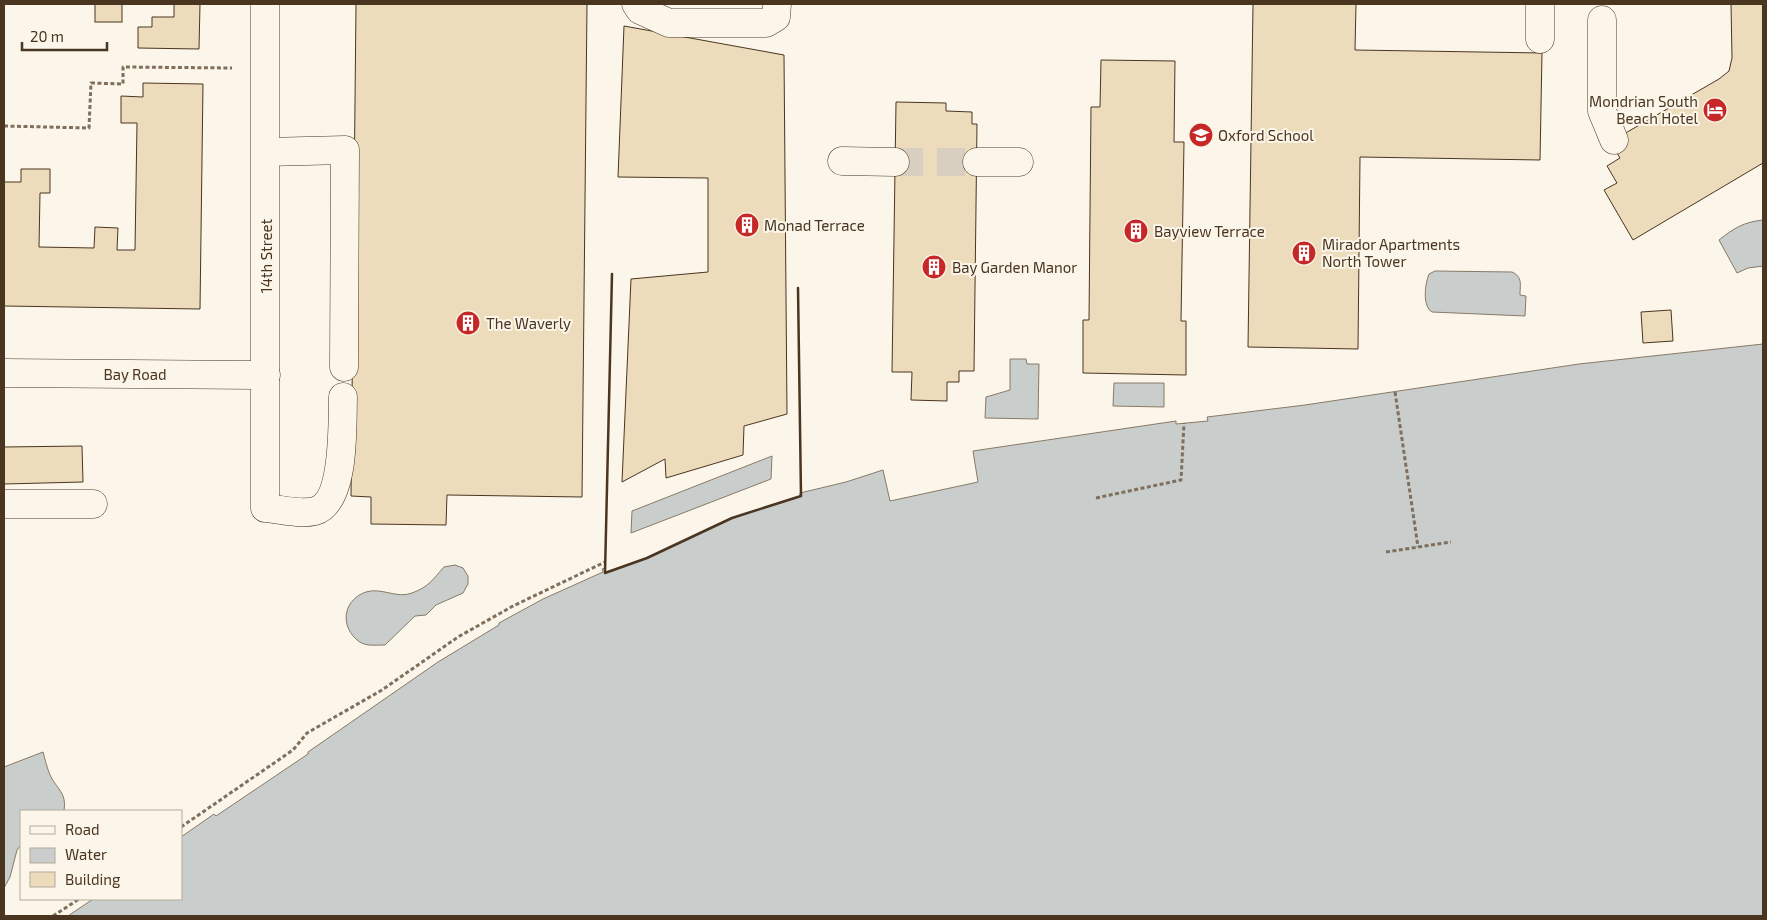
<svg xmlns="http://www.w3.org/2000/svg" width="1767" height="920" viewBox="0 0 1767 920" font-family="'Exo 2',sans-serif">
<rect width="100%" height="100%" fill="#fbf6e9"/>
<g fill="#c9cecd" stroke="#887966">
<path d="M1763 220V266L1748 268 1737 273 1719 240C1734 228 1744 222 1763 220Z"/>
<path d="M1435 271 1512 272C1523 277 1520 285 1520 295L1526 296 1525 316 1432 312C1422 306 1425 284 1429 274Z"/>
<polygon points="1763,344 1763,916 68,916 93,899 181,899 181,837 214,814 216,816 308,754 308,752 438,662 499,625 499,623 543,599 603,572 602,569 605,568 606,572 647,558 732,518 800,496 800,493 846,482 883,470 890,501 978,482 973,451 1176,421 1176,424 1208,421 1207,417 1305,405 1579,364"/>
<polygon points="1010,359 1026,359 1027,364 1039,364 1038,419 985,418 986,397 1010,390"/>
<polygon points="1114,383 1164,383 1164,407 1113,406"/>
<polygon points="772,456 771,479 631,533 632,511"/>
<path d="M455 565 463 568 468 576V584L463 593 436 605 426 615 415 616 385 645C373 645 364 647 356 639 339 623 345 599 366 592 381 587 397 599 412 593 429 587 433 579 444 567Z"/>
<path d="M43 752C45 759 47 768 50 775 57 790 67 792 64 811H21V845L17 850 10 877 4 888V767Z"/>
</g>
<g fill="#ecdcbc" stroke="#4a3520">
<rect x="95" y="4" width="27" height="18"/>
<polygon points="174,4 200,4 199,49 138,48 138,27 152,27 152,17 174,17"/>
<polygon points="356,4 587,4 582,497 447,495 446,525 371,524 371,497 351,496"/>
<polygon points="1253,4 1356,4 1355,50 1542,53 1540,160 1360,157 1358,349 1248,347"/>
<polygon points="1731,4 1763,4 1763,163 1633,240 1604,190 1617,183 1607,166 1620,158 1610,142 1719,79 1729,71 1732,58"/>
<polygon points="624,26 784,55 787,414 744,426 743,455 666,478 665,459 622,482 631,279 708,272 708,178 618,177"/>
<polygon points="1101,60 1175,61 1174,142 1184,142 1181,321 1186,321 1186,375 1083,373 1083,320 1089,320 1091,107 1100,107"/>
<polygon points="143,83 203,84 200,309 4,306 4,182 21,182 21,169 50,169 50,193 40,193 39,247 94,248 95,227 118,228 117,250 135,250 137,123 121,123 121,96 143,97"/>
<polygon points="896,102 946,103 946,111 972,112 972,124 977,124 974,371 959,371 959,382 947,382 947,401 911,400 912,372 892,372"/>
<polygon points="1671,310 1673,341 1643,343 1641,312"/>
<polygon points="82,446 83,482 4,484 4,447"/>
</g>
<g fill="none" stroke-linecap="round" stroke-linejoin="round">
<polyline stroke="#d8cfc1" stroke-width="28" stroke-dasharray="28 14" stroke-linecap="butt" points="895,162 977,162"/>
<defs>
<g id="minor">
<path d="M265 4V508C280 509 300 515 315 511 346 502 342 423 343 397"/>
<polyline points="636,4 640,10 669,23 766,23 776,17 777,4"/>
<polyline points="1540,4 1540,39"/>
<polyline points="1602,20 1602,111 1614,140"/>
<polyline points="266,152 345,150 344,367"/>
<polyline points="842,161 895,162"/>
<polyline points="977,162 1019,162"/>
<polyline points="4,373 266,375"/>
<polyline points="4,504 93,504"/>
</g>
</defs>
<use href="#minor" stroke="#4a3520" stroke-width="29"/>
<g stroke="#7f6f5c" stroke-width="3" stroke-dasharray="4 2.5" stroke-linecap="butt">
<polyline points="4,126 89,128 91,83 123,84 123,67 232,68"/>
<polyline points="1395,392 1418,547"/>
<polyline points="1096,498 1181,480 1184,423"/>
<polyline points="1386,552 1451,542"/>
<polyline points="181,827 293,750 307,733 382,690 458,637 513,606 605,562"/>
<polyline points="53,916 79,899"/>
</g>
<use href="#minor" stroke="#fbf6e9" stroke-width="28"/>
<polyline stroke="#4a3520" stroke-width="2.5" points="612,274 605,573 647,558 732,518 801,496 798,288"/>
</g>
<defs>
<symbol id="hotel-disc" viewBox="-11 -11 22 22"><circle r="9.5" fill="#c62828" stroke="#fbf6e9"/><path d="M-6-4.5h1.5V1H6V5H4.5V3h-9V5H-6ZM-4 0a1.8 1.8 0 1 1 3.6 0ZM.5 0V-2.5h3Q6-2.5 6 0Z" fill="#fff"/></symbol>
<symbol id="school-disc" viewBox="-11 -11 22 22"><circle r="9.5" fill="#c62828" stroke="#fbf6e9"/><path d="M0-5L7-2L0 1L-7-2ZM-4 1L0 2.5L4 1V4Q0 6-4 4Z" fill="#fff"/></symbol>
<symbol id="building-disc" viewBox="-11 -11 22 22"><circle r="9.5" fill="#c62828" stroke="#fbf6e9"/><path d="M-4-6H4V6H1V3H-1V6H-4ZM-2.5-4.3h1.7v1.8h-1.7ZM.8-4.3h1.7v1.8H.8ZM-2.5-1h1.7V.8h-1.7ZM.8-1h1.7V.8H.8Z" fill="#fff"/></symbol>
</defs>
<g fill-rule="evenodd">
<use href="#hotel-disc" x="1701" y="96" width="28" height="28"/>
<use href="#school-disc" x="1187" y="121" width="28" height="28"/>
<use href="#building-disc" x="733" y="211" width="28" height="28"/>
<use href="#building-disc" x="1122" y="217" width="28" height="28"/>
<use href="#building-disc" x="1290" y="239" width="28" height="28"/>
<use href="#building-disc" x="920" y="253" width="28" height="28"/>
<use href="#building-disc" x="454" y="309" width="28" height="28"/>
</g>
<g text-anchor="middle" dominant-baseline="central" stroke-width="4" stroke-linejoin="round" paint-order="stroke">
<g font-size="15" fill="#4a3520" stroke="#fbf6e9" text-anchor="start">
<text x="1698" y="101" text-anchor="end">Mondrian South<tspan x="1698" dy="17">Beach Hotel</tspan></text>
<text x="1218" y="135">Oxford School</text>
<text x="764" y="225">Monad Terrace</text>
<text x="1154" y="231">Bayview Terrace</text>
<text x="1322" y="244">Mirador Apartments<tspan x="1322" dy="17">North Tower</tspan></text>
<text x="952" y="267">Bay Garden Manor</text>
<text x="486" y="323">The Waverly</text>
</g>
<g font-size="15" fill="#4a3520" stroke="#fbf6e9">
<text transform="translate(266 256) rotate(-90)">14th Street</text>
<text x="135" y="374">Bay Road</text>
</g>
</g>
<rect width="1767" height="920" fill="none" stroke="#4a3520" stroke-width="10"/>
<rect x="20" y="810" width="162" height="90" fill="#fbf6e9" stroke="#b4a999"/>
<rect x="30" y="826" width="25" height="8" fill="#fbf6e9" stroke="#b4a999"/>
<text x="65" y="835" font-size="15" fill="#4a3520">Road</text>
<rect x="30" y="848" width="25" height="15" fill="#c9cecd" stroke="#b4a999"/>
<text x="65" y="860" font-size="15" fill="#4a3520">Water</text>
<rect x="30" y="872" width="25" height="15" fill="#ecdcbc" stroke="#b4a999"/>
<text x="65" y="885" font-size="15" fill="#4a3520">Building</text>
<path d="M22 42v8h85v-8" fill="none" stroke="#4a3520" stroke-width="2.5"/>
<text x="30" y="42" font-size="15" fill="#4a3520" stroke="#fbf6e9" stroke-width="4" paint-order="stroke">20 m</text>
</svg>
